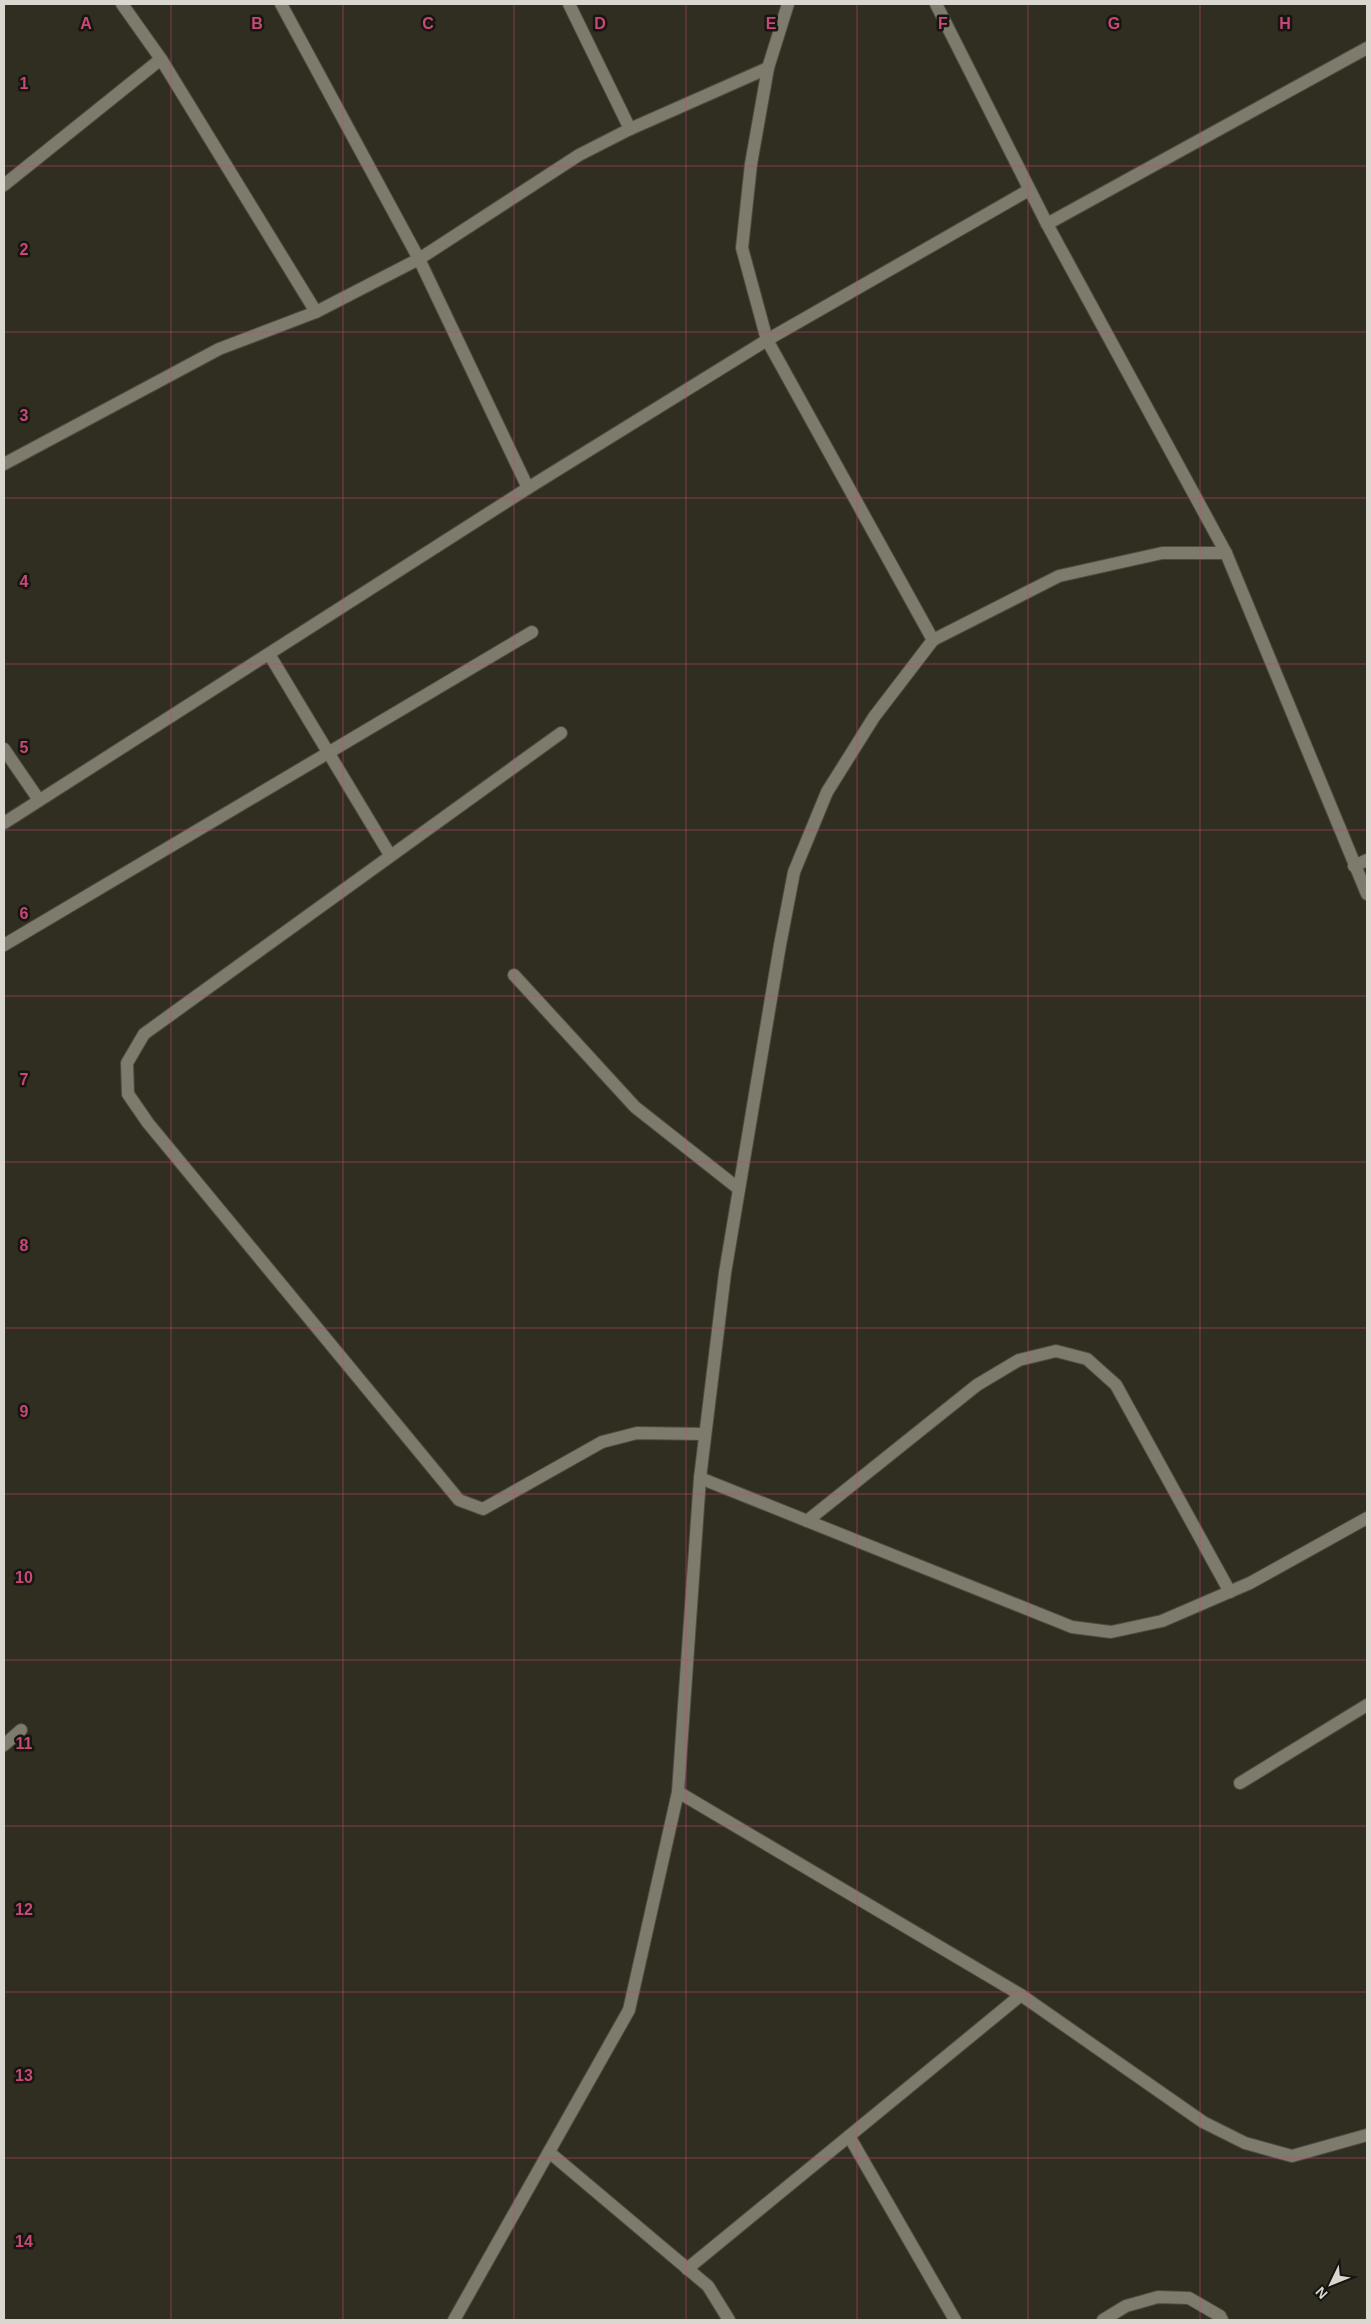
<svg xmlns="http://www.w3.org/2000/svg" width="1371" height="2324" viewBox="0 0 1371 2324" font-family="Arial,sans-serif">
<rect width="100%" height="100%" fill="#302d21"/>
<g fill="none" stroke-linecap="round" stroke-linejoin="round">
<defs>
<g id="minor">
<polyline points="122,4 161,59"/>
<polyline points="281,4 419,259 528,488"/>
<polyline points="569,4 630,129"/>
<polyline points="788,4 768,68 751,164 742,248 767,340 933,640 1059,576 1162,553 1226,553"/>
<polyline points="936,4 1047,224 1226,553 1367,894"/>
<polyline points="4,185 161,59 316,312"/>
<polyline points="1047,224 1367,48"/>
<polyline points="4,464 219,349 316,312 419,259 579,155 630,129 768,68"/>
<polyline points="269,654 390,855"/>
<polyline points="561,733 144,1034 127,1063 128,1094 148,1123 459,1500 483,1509 602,1442 637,1433 705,1434"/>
<polyline points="4,749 39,800"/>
<polyline points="4,823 528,488 767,340 1029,190"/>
<polyline points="1354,866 1367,860"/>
<polyline points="4,945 532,632"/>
<polyline points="514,975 635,1107 739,1189"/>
<polyline points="700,1478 1072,1627 1111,1632 1162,1621 1250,1583 1367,1518"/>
<polyline points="807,1521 977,1385 1019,1360 1056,1351 1087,1359 1116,1385 1230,1592"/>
<polyline points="4,1745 21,1730"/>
<polyline points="1240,1783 1367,1705"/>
<polyline points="678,1792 1021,1995 1203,2122 1245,2143 1292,2156 1367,2135"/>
<polyline points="849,2136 955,2320"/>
<polyline points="549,2152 708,2286 729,2320"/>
<polyline points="687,2269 1021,1995"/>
<polyline points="454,2320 629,2010 678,1792 700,1478 725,1273 780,945 794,872 827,792 874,717 933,640"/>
<polyline points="1103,2320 1126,2306 1158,2297 1189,2298 1220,2316 1222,2320"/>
</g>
</defs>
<use href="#minor" stroke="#4e4b41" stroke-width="14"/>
<use href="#minor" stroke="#7e7a6c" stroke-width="12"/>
</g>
<path fill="none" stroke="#c84878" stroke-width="1" stroke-opacity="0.55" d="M171 4V2320M343 4V2320M514 4V2320M686 4V2320M857 4V2320M1028 4V2320M1200 4V2320M4 166H1367M4 332H1367M4 498H1367M4 664H1367M4 830H1367M4 996H1367M4 1162H1367M4 1328H1367M4 1494H1367M4 1660H1367M4 1826H1367M4 1992H1367M4 2158H1367"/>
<g font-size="16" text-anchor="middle" font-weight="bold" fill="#c84878" stroke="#171510" stroke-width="5" stroke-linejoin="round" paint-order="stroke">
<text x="86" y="29">A</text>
<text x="257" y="29">B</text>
<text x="428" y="29">C</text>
<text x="600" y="29">D</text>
<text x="771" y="29">E</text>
<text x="943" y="29">F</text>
<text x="1114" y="29">G</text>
<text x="1285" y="29">H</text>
<text x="24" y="89">1</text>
<text x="24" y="255">2</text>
<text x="24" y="421">3</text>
<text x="24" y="587">4</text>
<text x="24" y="753">5</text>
<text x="24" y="919">6</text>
<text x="24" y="1085">7</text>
<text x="24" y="1251">8</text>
<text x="24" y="1417">9</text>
<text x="24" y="1583">10</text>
<text x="24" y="1749">11</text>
<text x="24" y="1915">12</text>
<text x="24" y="2081">13</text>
<text x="24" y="2247">14</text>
</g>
<rect width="1371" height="2324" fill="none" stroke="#d9d7d0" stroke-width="10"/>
<g transform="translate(1331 2284) rotate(227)" stroke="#171510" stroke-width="4" paint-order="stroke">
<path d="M0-4L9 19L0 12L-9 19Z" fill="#d9d7d0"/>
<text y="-8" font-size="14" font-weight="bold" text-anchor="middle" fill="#d9d7d0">N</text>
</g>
</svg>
